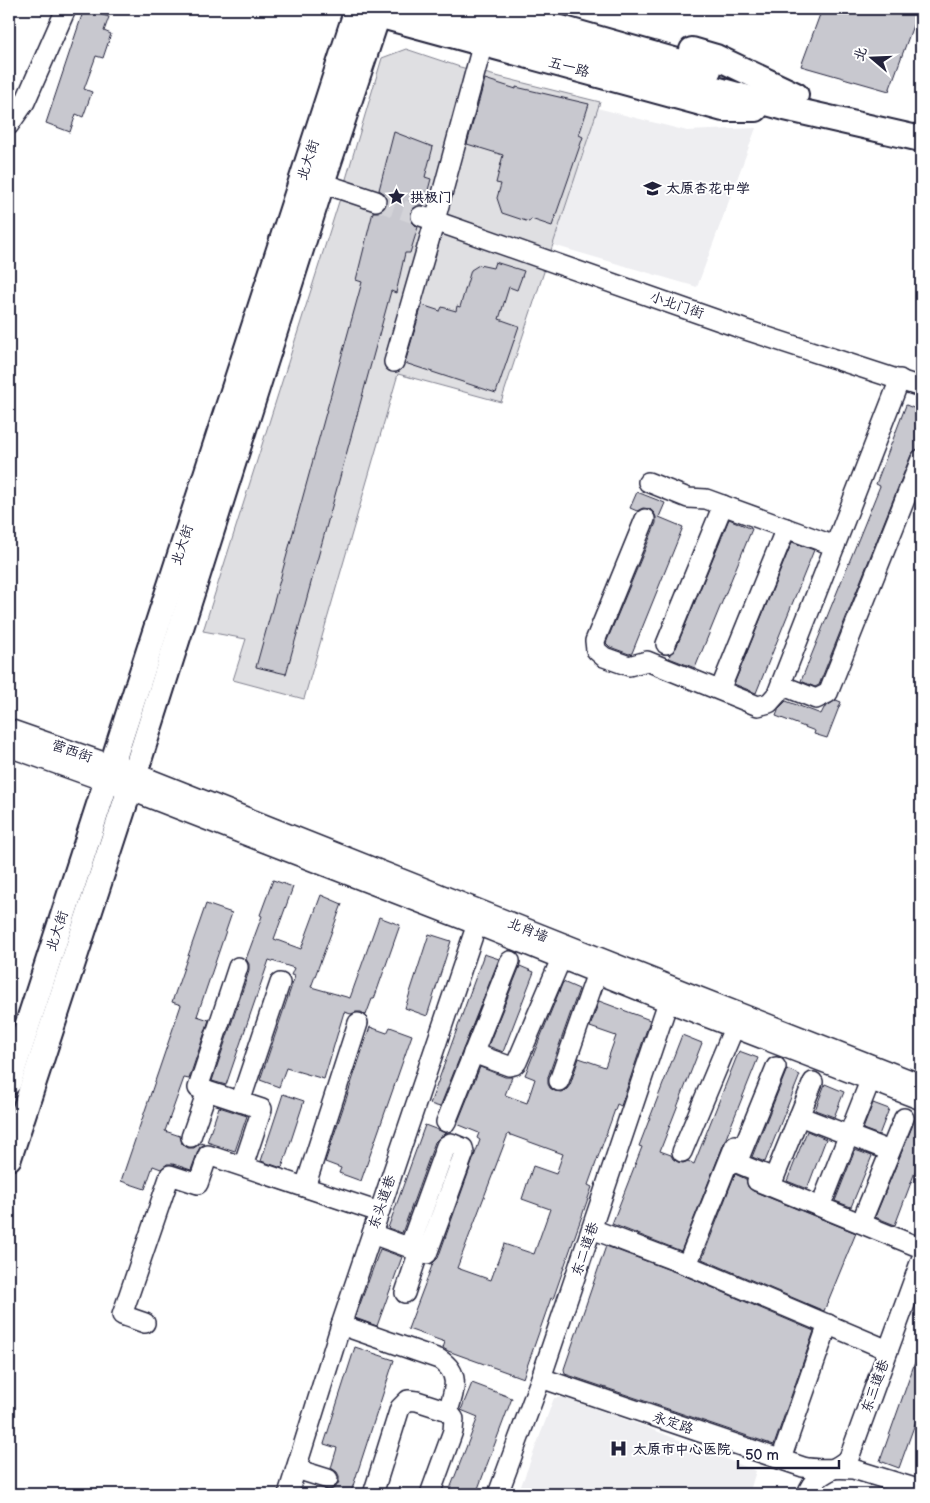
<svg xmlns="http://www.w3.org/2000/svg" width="930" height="1503" viewBox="0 0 930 1503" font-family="'Balsamiq Sans','LXGW WenKai TC',sans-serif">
<rect width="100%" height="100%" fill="#fff"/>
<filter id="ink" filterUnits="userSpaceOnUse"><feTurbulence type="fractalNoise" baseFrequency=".02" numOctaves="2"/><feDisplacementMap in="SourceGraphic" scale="10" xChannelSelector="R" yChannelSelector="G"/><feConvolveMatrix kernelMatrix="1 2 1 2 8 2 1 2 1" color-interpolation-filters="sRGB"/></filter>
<g filter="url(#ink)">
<g fill="#eeeef1">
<polygon points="597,108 687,131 756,128 697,287 553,245"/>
<polygon points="563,1397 649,1428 756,1471 749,1494 518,1494 554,1398"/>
</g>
<polygon fill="#dfdfe2" stroke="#80808e" points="406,49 460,67 600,102 501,402 398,374 304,699 233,680 246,639 203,631 343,189 382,58"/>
<g fill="#c8c8cf" stroke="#22223b" fill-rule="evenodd">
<polygon points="84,9 109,17 104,31 111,34 103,58 96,56 84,89 92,92 83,117 76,114 70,132 46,123"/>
<polygon points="822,9 919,9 889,91 801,66"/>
<polygon points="485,79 516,89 516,87 589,104 579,135 583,137 552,226 531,219 529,222 502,213 497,198 501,184 496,183 503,155 467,144"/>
<polygon points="394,132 433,147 425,177 431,179 424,205 418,205 414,207 410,213 410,218 412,223 418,227 410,253 405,253 396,293 391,291 286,674 256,667 362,282 356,280 373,212 378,212 383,210 387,204 387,199 385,194 379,190"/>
<polygon points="495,262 524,271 517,290 509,287 499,319 519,326 496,393 405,363 422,305 440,311 442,307 456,311 457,306 460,307 471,270 479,265 493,268"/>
<polygon points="906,405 921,411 921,448 914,451 911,455 819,685 815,687 801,681 880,486 876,484"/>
<polygon points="637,492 665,503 659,517 683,527 632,653 629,654 610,647 606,643 656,523 656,517 654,513 650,509 643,508 637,511 630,508"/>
<polygon points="729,519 752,529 695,668 669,658 670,654 676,648"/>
<polygon points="792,542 814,550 756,693 734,684"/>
<polygon points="836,700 841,702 827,738 814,734 815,731 776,716 779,708 786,701 821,714 824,708"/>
<polygon points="273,880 293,887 274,939 301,949 321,895 342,904 311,987 350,998 379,917 400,925 374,999 372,999 366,1015 361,1012 356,1012 351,1014 344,1012 324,1079 286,1068 279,1087 260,1080 295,976 291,975 294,968 269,960 226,1085 212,1081 249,971 249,964 246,959 262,916 260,915"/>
<polygon points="206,904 232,913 197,1016 209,1020 189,1079 184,1078 165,1131 180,1136 182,1144 188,1148 194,1148 200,1143 205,1144 200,1147 198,1151 191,1170 173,1164 167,1164 161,1169 153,1166 145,1189 121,1181 181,1005 172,1002"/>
<polygon points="429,934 451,941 427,1016 405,1008"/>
<polygon points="484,954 499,959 440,1107 430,1104"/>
<polygon points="520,966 534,972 503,1052 488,1046"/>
<path d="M563 982 579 989 548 1077V1084L550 1088 555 1091 561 1092 567 1089 570 1085 579 1058 605 1067 616 1036 590 1027 599 1001 650 1020 621 1106 617 1104 588 1185 592 1187 553 1299 551 1298 523 1378 448 1351 443 1348 445 1342 408 1329 433 1263 438 1258 480 1140 477 1138 479 1133 457 1124 480 1067 505 1077H512L505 1095 527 1103 535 1079 525 1075ZM508 1134 563 1154 556 1174 533 1166 522 1199 550 1209 534 1254 504 1244 491 1280 457 1268Z"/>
<polygon points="370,1027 387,1033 390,1027 412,1035 361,1181 339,1173 341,1168 325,1162"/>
<polygon points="682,1035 702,1043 660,1151 671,1155 673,1159 678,1162 683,1163 688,1161 694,1164 739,1051 758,1058 681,1251 612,1224 642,1147 639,1146"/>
<polygon points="787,1069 800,1075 765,1162 752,1157"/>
<polygon points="825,1084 844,1092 834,1117 815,1110"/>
<polygon points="283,1094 304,1101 282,1168 261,1161"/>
<polygon points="873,1103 889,1109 879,1135 863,1129"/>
<polygon points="219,1107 247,1116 235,1151 207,1142"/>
<polygon points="917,1111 921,1111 921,1156 895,1225 875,1217 914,1122"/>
<polygon points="425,1125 446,1133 440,1137 435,1142 402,1233 388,1228"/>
<polygon points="807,1131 826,1139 807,1189 787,1181"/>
<polygon points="855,1150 872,1156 851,1207 835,1201"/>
<polygon points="735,1174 746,1179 748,1187 753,1191 856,1233 824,1311 702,1259"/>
<polygon points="606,1246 683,1275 814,1331 774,1445 565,1374 564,1369"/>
<polygon points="380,1249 402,1257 377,1326 355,1318"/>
<polygon points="355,1347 394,1360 351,1492 355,1493 354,1494 322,1494 324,1490 331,1490 336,1487 339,1482 339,1476 337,1472 331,1468 337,1448 324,1444"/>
<polygon points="920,1348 921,1349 921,1407 899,1468 880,1461"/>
<polygon points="472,1383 512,1398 476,1494 448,1494 478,1417 461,1410"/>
</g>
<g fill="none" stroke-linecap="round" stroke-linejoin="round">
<polyline stroke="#d3d3d8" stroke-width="19" stroke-dasharray="19 9" stroke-linecap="butt" points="376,201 421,216"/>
<defs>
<g id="minor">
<polyline points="9,125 25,102 66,9"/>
<polyline points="322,183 376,201"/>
<polyline points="421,216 743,329 921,387"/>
<polyline points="394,362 435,220 483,43"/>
<polyline points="648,482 688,498 706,499 835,546"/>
<polyline points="645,519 595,641 596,650 604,657 629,666 647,661 758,706 769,703 777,694 900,379"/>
<polyline points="666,644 723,505"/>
<polyline points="781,685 816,699 828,693 921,459"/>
<polyline points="720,690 786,528"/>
<polyline points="9,729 135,773 684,991 921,1084"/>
<polyline points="9,747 129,790 477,925 675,1005 921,1100"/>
<polyline points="238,967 198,1088 262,1109 243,1166"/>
<polyline points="473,1053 509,1066 514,1065 517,1062 561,959"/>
<polyline points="776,1067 737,1163 774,1178 813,1082"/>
<polyline points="559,1081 597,973"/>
<polyline points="240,1102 280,983"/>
<polyline points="799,1116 890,1151"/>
<polyline points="446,1122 510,961"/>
<polyline points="191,1137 207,1091"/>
<polyline points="682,1152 734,1028"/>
<polyline points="757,1181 921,1248"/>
<polyline points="305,1187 358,1023"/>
<polyline points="825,1195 870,1081"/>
<polyline points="865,1213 904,1118"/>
<polyline points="592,1229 687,1265 888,1350"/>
<polyline points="372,1234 427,1254 464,1153 463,1148 451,1143 446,1146 409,1248"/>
<polyline points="687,1265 735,1145"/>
<polyline points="405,1293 419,1251"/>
<polyline points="145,1323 122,1315 170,1175 198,1184 208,1155 379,1212"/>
<path d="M341 1325 439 1359C461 1373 455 1389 448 1411"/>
<path d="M541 1378 803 1467C820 1471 836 1467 853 1469L921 1490"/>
<polyline points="781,1459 828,1324"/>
<polyline points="296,1469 328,1479"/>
<polyline points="288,1494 341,1325 481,912"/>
<polyline points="373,1494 400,1408 408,1400 417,1401 448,1411 454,1419 453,1431 430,1494"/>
<polyline points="498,1494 541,1378 668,1002"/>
<path d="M807 1494C814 1473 834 1472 849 1458L921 1260"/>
</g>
<g id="major">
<polyline points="424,9 785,108 921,139"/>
<polyline points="494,9 709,70"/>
<polyline points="363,11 723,109 756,109"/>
<polyline points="692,50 716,57 796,95"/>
<polyline points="9,1082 357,9"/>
<polyline points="9,1158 135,773 322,183 380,9"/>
</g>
</defs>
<use href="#minor" stroke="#22223b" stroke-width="22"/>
<use href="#major" stroke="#22223b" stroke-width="28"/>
<use href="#minor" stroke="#fff" stroke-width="19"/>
<use href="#major" stroke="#fff" stroke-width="24"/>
</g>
</g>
<defs>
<symbol id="school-bare" viewBox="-9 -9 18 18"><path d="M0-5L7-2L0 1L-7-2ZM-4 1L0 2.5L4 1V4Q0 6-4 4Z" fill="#22223b" stroke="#fff" stroke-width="2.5" paint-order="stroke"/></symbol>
<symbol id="sight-bare" viewBox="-9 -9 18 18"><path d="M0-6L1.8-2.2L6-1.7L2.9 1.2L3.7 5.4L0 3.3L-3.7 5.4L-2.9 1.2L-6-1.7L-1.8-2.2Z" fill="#22223b" stroke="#fff" stroke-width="2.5" paint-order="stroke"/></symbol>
<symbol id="hospital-bare" viewBox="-9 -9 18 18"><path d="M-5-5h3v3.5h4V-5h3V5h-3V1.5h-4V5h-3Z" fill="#22223b" stroke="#fff" stroke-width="2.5" paint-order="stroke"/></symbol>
</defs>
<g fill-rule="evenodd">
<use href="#school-bare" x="640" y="176" width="25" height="25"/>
<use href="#sight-bare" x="384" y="184" width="25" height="25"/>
<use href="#hospital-bare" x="606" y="1436" width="25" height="25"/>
</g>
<g text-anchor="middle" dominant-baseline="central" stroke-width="4" stroke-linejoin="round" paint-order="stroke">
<g font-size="14" fill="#22223b" stroke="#fff">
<text transform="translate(569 67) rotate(15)">五一路</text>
<text transform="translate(308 160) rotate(-72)">北大街</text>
<text transform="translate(677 305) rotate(19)">小北门街</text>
<text transform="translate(182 545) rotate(-72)">北大街</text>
<text transform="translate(72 751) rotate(19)">营西街</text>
<text transform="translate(528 930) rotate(22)">北肖墙</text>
<text transform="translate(57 931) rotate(-72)">北大街</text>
<text transform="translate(382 1202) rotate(-71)">东头道巷</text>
<text transform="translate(585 1249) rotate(-71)">东二道巷</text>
<text transform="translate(875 1386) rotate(-70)">东三道巷</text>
<text transform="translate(673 1423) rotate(18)">永定路</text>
</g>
<g font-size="14" font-weight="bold" fill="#22223b" stroke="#fff" text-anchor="start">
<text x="666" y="188">太原杏花中学</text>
<text x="410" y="197">拱极门</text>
<text x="633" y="1449">太原市中心医院</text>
</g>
</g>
<rect width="930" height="1503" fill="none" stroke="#fff" stroke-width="30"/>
<rect x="15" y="15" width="900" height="1473" fill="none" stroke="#22223b" stroke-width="2" filter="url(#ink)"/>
<g transform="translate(872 58) rotate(289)" stroke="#ffffff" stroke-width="4" paint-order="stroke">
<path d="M0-4L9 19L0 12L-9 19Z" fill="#22223b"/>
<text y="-8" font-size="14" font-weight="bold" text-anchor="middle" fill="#22223b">北</text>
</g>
<path d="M738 1460v8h101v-8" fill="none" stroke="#22223b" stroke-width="2.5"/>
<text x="745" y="1460" font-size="15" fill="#22223b" stroke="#ffffff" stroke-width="4" paint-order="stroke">50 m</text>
</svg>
